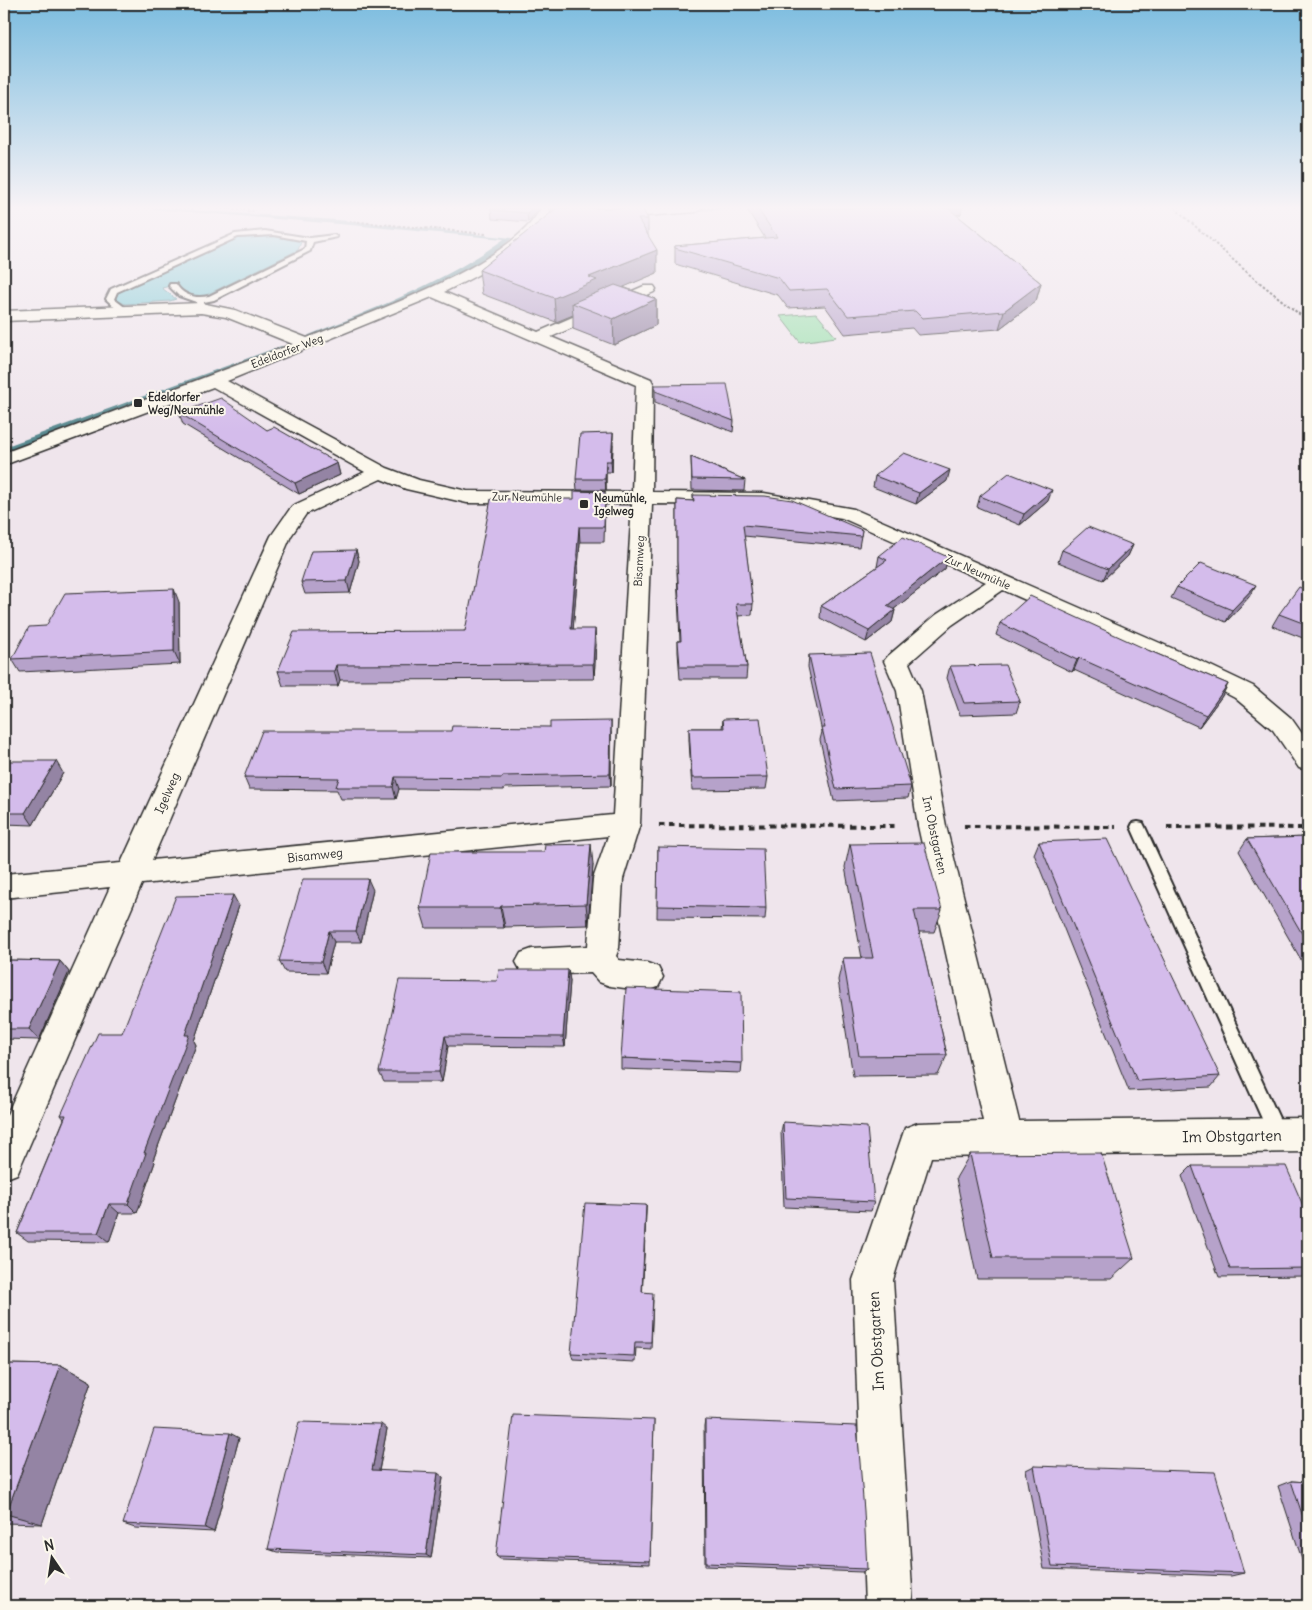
<svg xmlns="http://www.w3.org/2000/svg" width="1312" height="1610" viewBox="0 0 1312 1610" font-family="Delius,sans-serif">
<rect width="100%" height="100%" fill="#efe5ec"/>
<filter id="ink" filterUnits="userSpaceOnUse"><feTurbulence type="fractalNoise" baseFrequency=".02" numOctaves="2"/><feDisplacementMap in="SourceGraphic" scale="10" xChannelSelector="R" yChannelSelector="G"/><feConvolveMatrix kernelMatrix="1 2 1 2 8 2 1 2 1" color-interpolation-filters="sRGB"/></filter>
<g filter="url(#ink)">
<polygon fill="#9be0ad" stroke="#63866c" points="816,313 836,337 800,342 780,316"/>
<polygon fill="#77c7d2" stroke="#59898f" points="255,234 295,238 301,242 298,250 206,295 194,296 174,285 162,288 176,299 170,301 125,304 115,299 119,292 240,236"/>
<g fill="none" stroke-linecap="round" stroke-linejoin="round">
<g fill="#59898f" fill-rule="evenodd">
<path d="M141 208H161L351 221 512 238C475 273 418 295 371 314 352 322 331 332 311 338L308 336 309 335C377 308 444 282 504 239L351 225Z"/>
<polygon points="698,208 735,208 696,211"/>
<polygon points="281,346 286,347 4,452 4,447"/>
</g>
<defs>
<g id="lane">
<path d="M265 231 310 238 334 235 337 237 313 242 310 251 214 300 204 302V310H198L196 302 179 296 169 286 170 284H176C183 296 196 299 209 296L305 249 306 241 274 235 238 237 117 292 114 299 126 308V312H120L106 299 111 289 235 234Z"/>
<polygon points="1138,822 1143,823 1145,827 1284,1129 1287,1135 1284,1141 1278,1144 1272,1141 1131,827 1133,823"/>
</g>
<g id="street">
<path d="M541 208H553C533 250 484 272 444 292L538 332 644 286H654L656 289 654 292 551 337 651 379 653 383 652 492 764 493 854 509 1192 657 1253 686 1291 718 1308 742V770L1299 768 1273 730 1235 698 1176 667 1003 590 952 625 909 663 921 691 946 826 1019 1121 1308 1118V1152L931 1157 893 1280 913 1606H865L853 1280 905 1128 918 1123 983 1121 918 826 897 691 884 661 888 656 936 615 986 582 842 518 764 505 652 504 640 824 623 879 619 948 616 956 619 960 647 963 658 967 663 977 658 987 647 991 610 986 599 982 591 973 532 975 521 971 516 962 521 953 532 949 588 946 593 879 608 836 142 884 17 1174 4 1179V1121L110 887 4 898V874L121 863 271 536 292 506 365 472 213 387 4 465V453L293 344 226 317 201 313 4 321V311L201 303 235 310 307 338C367 314 512 265 541 208ZM432 297 636 385 632 492 467 491 419 480 387 468 227 381ZM381 479 406 489 467 503 632 504 613 815 152 860 291 536 306 514Z"/>
<polygon points="652,208 702,208 696,212 607,219 601,215 607,211"/>
</g>
</defs>
<use href="#lane" stroke="#2b2b2b" stroke-width="4"/>
<use href="#street" stroke="#2b2b2b" stroke-width="3"/>
<g stroke="#2b2b2b" stroke-width="2" stroke-dasharray="2.5 2" stroke-linecap="butt">
<polyline points="220,208 253,211"/>
<polyline points="1175,208 1249,274 1308,321"/>
<polyline points="349,221 487,234"/>
</g>
<g stroke="#2b2b2b" stroke-width="4" stroke-dasharray="5.5 4.5" stroke-linecap="butt">
<polyline points="659,825 898,826"/>
<polyline points="964,826 1116,827"/>
<polyline points="1167,827 1308,828"/>
</g>
<use href="#lane" fill="#fbf7ec" fill-rule="evenodd"/>
<use href="#street" fill="#fbf7ec" fill-rule="evenodd"/>
</g>
<g fill="#b6a2ca" stroke="#2b2b2b">
<polygon points="491,208 540,208 528,222 492,219"/>
<polygon points="550,208 648,219 648,235 657,273 623,287 656,299 656,325 614,345 573,329 573,315 556,322 482,294 479,270 551,213"/>
<polygon points="746,208 962,208 961,214 957,215 1041,283 1036,301 999,329 918,335 912,328 845,334 825,306 788,308 778,295 675,264 675,246 765,238"/>
<polygon points="655,385 734,421 733,432 655,402"/>
<polygon points="179,413 267,430 337,463 340,475 299,494 183,424"/>
<polygon points="613,444 612,472 606,472 606,490 577,490 576,479"/>
<polygon points="691,457 745,480 744,491 692,490"/>
<polygon points="875,476 947,481 916,504 873,487"/>
<polygon points="605,492 605,506 604,542 580,542 573,629 596,644 594,679 340,680 338,686 283,686 278,671 465,631 574,499"/>
<polygon points="693,495 862,530 859,547 744,536 753,604 752,615 738,616 747,667 746,679 680,679 678,652 678,641 680,641 677,572 677,500 693,501"/>
<polygon points="980,496 1048,501 1020,525 977,507"/>
<polygon points="1133,545 1128,556 1103,580 1058,562 1062,550"/>
<polygon points="356,550 359,561 350,593 305,594 301,582"/>
<polygon points="879,556 948,557 945,569 894,609 895,610 892,622 866,642 820,618 821,606 877,567"/>
<polygon points="1177,587 1249,597 1226,622 1171,598"/>
<polygon points="1308,591 1308,640 1272,626 1279,614"/>
<polygon points="179,602 180,664 20,672 12,659 46,626"/>
<polygon points="1000,623 1150,651 1228,684 1222,696 1199,727 1074,670 1072,672 996,635"/>
<polygon points="809,655 911,786 908,798 834,801 820,740 822,732 808,667"/>
<polygon points="950,666 1020,701 1016,713 960,715 947,678"/>
<polygon points="723,719 768,777 766,789 692,790 689,740 689,728 722,728"/>
<polygon points="611,732 611,786 505,788 504,790 399,789 396,799 341,799 337,790 249,789 244,777"/>
<polygon points="4,762 63,773 33,825 4,824"/>
<polygon points="1308,837 1308,972 1239,851 1247,839"/>
<polygon points="1039,842 1220,1076 1211,1087 1129,1091 1034,854"/>
<polygon points="850,844 942,910 934,932 919,932 947,1055 938,1075 853,1076 838,980 843,958 862,958 845,867"/>
<polygon points="658,847 766,908 765,919 657,918"/>
<polygon points="593,865 588,925 505,927 504,928 426,928 420,908"/>
<polygon points="373,890 361,942 334,942 326,973 285,972 279,961"/>
<polygon points="239,906 194,1041 196,1045 153,1160 155,1162 137,1213 119,1213 109,1242 28,1241 17,1233 64,1119 61,1115 122,1033"/>
<polygon points="4,960 60,961 69,972 39,1040 4,1039"/>
<polygon points="568,970 570,981 565,1047 448,1046 442,1082 384,1082 379,1072 497,981"/>
<polygon points="621,1058 742,1063 741,1073 621,1069"/>
<polygon points="783,1122 874,1202 871,1211 784,1207 781,1132"/>
<polygon points="970,1154 1134,1258 1111,1279 977,1279 956,1178"/>
<polygon points="1192,1166 1308,1217 1308,1276 1219,1277 1182,1176"/>
<polygon points="646,1205 642,1292 653,1300 651,1349 636,1348 635,1362 573,1359 571,1353"/>
<polygon points="4,1364 61,1365 91,1382 42,1524 4,1523"/>
<polygon points="654,1420 650,1564 500,1559 496,1556"/>
<polygon points="705,1420 867,1569 862,1572 705,1566 704,1426"/>
<polygon points="387,1429 379,1471 443,1477 431,1558 277,1552 268,1549"/>
<polygon points="239,1438 214,1532 135,1528 123,1524"/>
<polygon points="1034,1466 1244,1573 1231,1576 1044,1569 1026,1470"/>
<polygon points="1291,1481 1308,1482 1308,1578 1278,1486"/>
</g>
<g fill="#9484a4" stroke="#2b2b2b">
<polygon points="532,208 540,208 528,222 527,213"/>
<polygon points="550,208 632,208 551,217"/>
<polygon points="939,208 962,208 961,214 938,217"/>
<polygon points="657,250 657,273 598,298 572,303 573,315 556,322 554,298 589,277"/>
<polygon points="1041,283 1036,301 999,329 1004,311"/>
<polygon points="656,299 656,325 614,345 613,319"/>
<polygon points="613,433 613,444 612,472 611,461"/>
<polygon points="606,461 606,490 605,479"/>
<polygon points="337,463 340,475 299,494 295,483"/>
<polygon points="950,470 947,481 916,504 919,493"/>
<polygon points="1052,490 1048,501 1020,525 1024,514"/>
<polygon points="579,527 580,542 572,644 571,629"/>
<polygon points="1133,545 1128,556 1103,580 1108,569"/>
<polygon points="356,550 359,561 350,593 347,581"/>
<polygon points="948,557 945,569 884,617 887,606"/>
<polygon points="1256,585 1249,597 1226,622 1232,610"/>
<polygon points="174,589 179,602 180,664 174,651"/>
<polygon points="895,610 892,622 866,642 869,631"/>
<polygon points="595,629 596,644 594,679 593,664"/>
<polygon points="1079,658 1074,670 1072,672 1077,660"/>
<polygon points="336,665 340,680 338,686 334,671"/>
<polygon points="1228,684 1222,696 1199,727 1206,715"/>
<polygon points="611,721 611,786 610,774"/>
<polygon points="56,761 63,773 33,825 25,813"/>
<polygon points="395,777 399,789 396,799 393,787"/>
<polygon points="591,844 593,865 588,925 586,904"/>
<polygon points="368,879 373,890 361,942 356,931"/>
<polygon points="233,895 239,906 194,1041 196,1045 153,1160 155,1162 137,1213 128,1204 144,1153"/>
<polygon points="501,906 505,927 504,928 500,908"/>
<polygon points="329,931 334,942 326,973 321,962"/>
<polygon points="60,961 69,972 39,1040 29,1029"/>
<polygon points="568,970 570,981 565,1047 563,1037"/>
<polygon points="445,1036 448,1046 442,1082 439,1072"/>
<polygon points="109,1204 119,1213 109,1242 98,1233"/>
<polygon points="646,1205 646,1214 642,1300 642,1292"/>
<polygon points="61,1365 91,1382 42,1524 6,1514"/>
<polygon points="381,1424 387,1429 378,1475 372,1470"/>
<polygon points="230,1433 239,1438 214,1532 205,1528"/>
<polygon points="438,1473 443,1477 431,1558 426,1555"/>
</g>
<g fill="#d4bceb" stroke="#2b2b2b">
<polygon points="491,208 532,208 527,213 491,210"/>
<polygon points="557,208 642,208 648,219 638,219 657,250 589,277 597,280 554,298 479,270"/>
<polygon points="757,208 948,208 1041,283 1004,311 922,318 915,311 848,316 827,289 789,291 779,278 675,248 675,246 777,237"/>
<polygon points="615,285 656,299 613,319 572,303"/>
<polygon points="727,384 734,421 655,391 655,385"/>
<polygon points="221,398 267,430 274,427 337,463 295,483 179,413"/>
<polygon points="613,433 611,461 606,461 605,479 576,479 580,434"/>
<polygon points="904,453 950,470 919,493 875,476"/>
<polygon points="691,457 745,480 692,479"/>
<polygon points="1009,473 1052,490 1024,514 980,496"/>
<polygon points="574,491 605,492 604,527 579,527 571,629 595,629 593,664 336,665 334,671 278,671 294,632 465,631 491,499 574,499"/>
<polygon points="693,495 765,496 792,500 862,530 861,536 743,525 753,604 736,604 747,667 680,667 678,641 681,641 677,561 677,500 694,501"/>
<polygon points="1088,527 1133,545 1108,569 1062,550"/>
<polygon points="903,537 948,557 887,606 895,610 869,631 821,606 887,560 879,556"/>
<polygon points="356,550 347,581 301,582 311,551"/>
<polygon points="1201,563 1256,585 1232,610 1177,587"/>
<polygon points="1299,587 1308,591 1308,625 1279,614"/>
<polygon points="174,589 174,651 12,659 29,627 46,626 65,593"/>
<polygon points="1030,596 1150,651 1228,684 1206,715 1079,658 1077,660 1000,623"/>
<polygon points="870,653 911,786 836,789 822,728 825,728 809,655"/>
<polygon points="1005,665 1020,701 964,703 950,666"/>
<polygon points="760,718 768,777 692,778 689,728 724,728 723,719"/>
<polygon points="611,721 610,774 503,776 502,778 395,777 393,787 336,787 339,778 244,777 262,731 451,731 452,726 550,727 550,722"/>
<polygon points="5,761 56,761 25,813 4,813 4,762"/>
<polygon points="1308,837 1308,944 1247,839"/>
<polygon points="1107,839 1220,1076 1137,1081 1039,842"/>
<polygon points="924,843 942,910 914,910 947,1055 859,1056 843,958 873,958 850,844"/>
<polygon points="591,844 586,904 501,906 500,908 420,908 431,852 544,852 545,845"/>
<polygon points="658,847 763,849 766,908 657,906"/>
<polygon points="303,879 368,879 356,931 329,931 321,962 279,961"/>
<polygon points="233,895 185,1035 189,1035 144,1153 146,1153 128,1204 109,1204 98,1233 17,1233 66,1115 61,1115 98,1033 122,1033 176,896"/>
<polygon points="4,960 60,961 29,1029 4,1029"/>
<polygon points="499,970 568,970 563,1037 445,1036 439,1072 379,1072 399,980 497,981"/>
<polygon points="626,988 741,992 742,1063 621,1058"/>
<polygon points="783,1122 867,1127 874,1202 786,1198"/>
<polygon points="1101,1153 1134,1258 993,1258 970,1154"/>
<polygon points="1192,1166 1286,1166 1308,1217 1308,1268 1230,1269"/>
<polygon points="585,1203 646,1205 642,1292 653,1293 651,1342 635,1342 634,1356 571,1353"/>
<polygon points="4,1364 61,1365 6,1514 4,1514"/>
<polygon points="513,1415 654,1420 650,1561 496,1556"/>
<polygon points="705,1420 857,1426 864,1511 867,1569 706,1563"/>
<polygon points="299,1422 381,1424 372,1470 438,1473 426,1555 268,1549"/>
<polygon points="154,1429 230,1433 205,1528 123,1524"/>
<polygon points="1034,1466 1215,1472 1244,1573 1052,1566"/>
<polygon points="1291,1481 1308,1482 1308,1532"/>
</g>
</g>
<linearGradient id="sky" x2="0" y2="1"><stop stop-color="#7bbcdf"/><stop offset="0.48" stop-color="#f8f3f6"/><stop offset="1" stop-color="#f8f3f6" stop-opacity="0"/></linearGradient>
<rect width="1312" height="433" fill="url(#sky)"/>
<g fill="#2b2b2b" stroke="#fbf7ec" stroke-width="2">
<rect x="133" y="398" width="10" height="10" rx="2.5"/>
<rect x="579" y="499" width="10" height="10" rx="2.5"/>
</g>
<g text-anchor="middle" dominant-baseline="central" stroke-width="4" stroke-linejoin="round" paint-order="stroke">
<g font-size="11" fill="#2b2b2b" stroke="#fbf7ec">
<text transform="translate(287 351) rotate(-21)">Edeldorfer Weg</text>
<text transform="translate(527 497) rotate(1)">Zur Neumühle</text>
<text transform="translate(639 561) rotate(-87)">Bisamweg</text>
<text transform="translate(978 572) rotate(24)">Zur Neumühle</text>
</g>
<g font-size="11" font-weight="bold" fill="#2b2b2b" stroke="#fbf7ec" text-anchor="start">
<text x="148" y="397">Edeldorfer<tspan x="148" dy="13">Weg/Neumühle</tspan></text>
<text x="594" y="498">Neumühle,<tspan x="594" dy="13">Igelweg</tspan></text>
</g>
<g font-size="12" fill="#2b2b2b" stroke="#fbf7ec">
<text transform="translate(167 793) rotate(-66)">Igelweg</text>
<text transform="translate(935 835) rotate(78)">Im Obstgarten</text>
<text transform="translate(315 855) rotate(-6)">Bisamweg</text>
</g>
<g font-size="15" fill="#2b2b2b" stroke="#fbf7ec">
<text transform="translate(1232 1136) rotate(-1)">Im Obstgarten</text>
<text transform="translate(876 1341) rotate(-93)">Im Obstgarten</text>
</g>
</g>
<rect width="1312" height="1610" fill="none" stroke="#fbf7ec" stroke-width="20"/>
<rect x="10" y="10" width="1292" height="1590" fill="none" stroke="#2b2b2b" stroke-width="2" filter="url(#ink)"/>
<g transform="translate(52 1558) rotate(347)" stroke="#fbf7ec" stroke-width="4" paint-order="stroke">
<path d="M0-4L9 19L0 12L-9 19Z" fill="#2b2b2b"/>
<text y="-8" font-size="14" font-weight="bold" text-anchor="middle" fill="#2b2b2b">N</text>
</g>
</svg>
